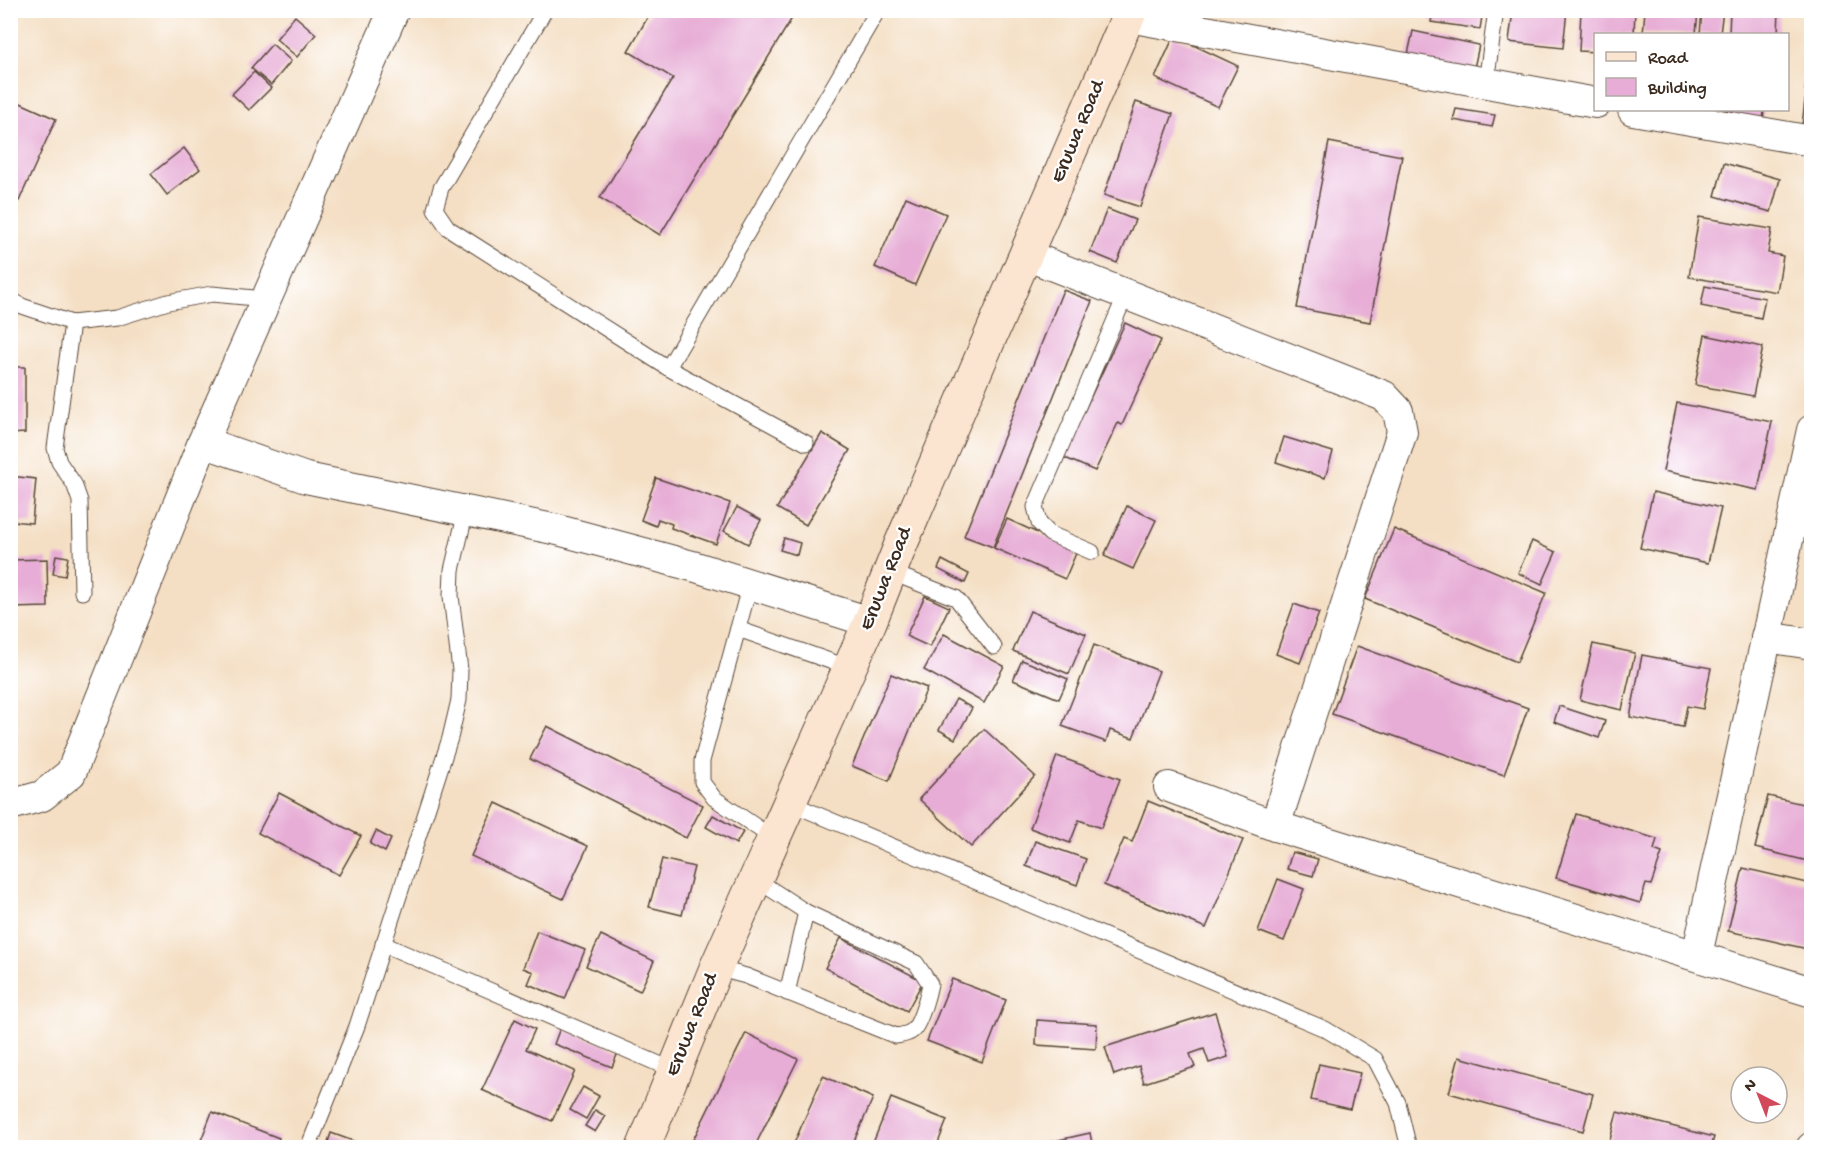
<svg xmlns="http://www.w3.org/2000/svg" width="1822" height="1158" viewBox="0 0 1822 1158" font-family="'Gochi Hand',sans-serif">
<rect width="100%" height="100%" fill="#fff"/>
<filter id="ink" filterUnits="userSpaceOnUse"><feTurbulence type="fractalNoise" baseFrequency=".0167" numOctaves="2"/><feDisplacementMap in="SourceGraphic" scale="12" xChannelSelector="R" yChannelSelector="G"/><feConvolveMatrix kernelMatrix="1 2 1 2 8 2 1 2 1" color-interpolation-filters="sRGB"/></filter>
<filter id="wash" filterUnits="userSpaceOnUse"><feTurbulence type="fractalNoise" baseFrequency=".008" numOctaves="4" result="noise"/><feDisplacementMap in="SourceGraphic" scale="24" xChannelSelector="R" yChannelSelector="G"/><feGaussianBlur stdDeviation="1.35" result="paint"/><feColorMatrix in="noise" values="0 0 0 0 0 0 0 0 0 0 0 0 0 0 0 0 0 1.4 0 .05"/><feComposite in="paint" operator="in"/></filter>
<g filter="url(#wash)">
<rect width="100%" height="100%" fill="#f4dfc4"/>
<g id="blocks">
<g fill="#e7add6">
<polygon points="652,10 797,10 660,235 600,198 673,78 628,51"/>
<polygon points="1433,10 1483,10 1480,29 1431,22"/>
<polygon points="1513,10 1567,10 1563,48 1509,42"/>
<polygon points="1581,10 1635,10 1634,34 1596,34 1596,52 1579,51"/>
<polygon points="1645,10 1698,10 1696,34 1643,34"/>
<polygon points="1702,10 1723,10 1720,34 1700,34"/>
<polygon points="1730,10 1779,10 1778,34 1729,34"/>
<polygon points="295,16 316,34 297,57 276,39"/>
<polygon points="1413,31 1479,45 1473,73 1407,59"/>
<polygon points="1174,36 1238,66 1218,107 1155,78"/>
<polygon points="272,44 291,61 271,85 251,68"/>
<polygon points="1810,56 1812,56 1812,91 1805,90"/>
<polygon points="254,72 271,88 249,110 232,94"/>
<polygon points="1805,100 1812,101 1812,135 1801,134"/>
<polygon points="16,101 56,119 19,201 10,197 10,114"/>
<polygon points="1136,102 1173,114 1140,207 1104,195"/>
<polygon points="1456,109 1495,115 1492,127 1453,120"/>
<polygon points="1695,110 1764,110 1763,121"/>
<polygon points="1329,142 1402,156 1370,322 1297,308"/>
<polygon points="184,148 200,169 167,195 151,174"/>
<polygon points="1724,163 1780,179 1771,212 1715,196"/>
<polygon points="906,197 946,214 915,285 875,267"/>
<polygon points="1107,209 1135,220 1117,263 1090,252"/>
<polygon points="1699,217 1772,229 1768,253 1783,256 1777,292 1689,277"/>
<polygon points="1705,286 1765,298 1761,318 1701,306"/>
<polygon points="1063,290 1092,301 993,547 964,536"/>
<polygon points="1125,323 1161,340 1122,425 1118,423 1095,471 1063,457"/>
<polygon points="1705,335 1763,347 1753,396 1695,385"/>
<polygon points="10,367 25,367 25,433 10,434"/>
<polygon points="1677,403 1772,422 1758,490 1663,471"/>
<polygon points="822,433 850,450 806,525 777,508"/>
<polygon points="1284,437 1333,452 1325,478 1276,462"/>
<polygon points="10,476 36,479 32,523 10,521"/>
<polygon points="656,478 730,503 716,544 671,528 672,524 658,519 656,526 641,520"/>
<polygon points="1653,492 1721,508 1708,563 1640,548"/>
<polygon points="1127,506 1156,520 1133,569 1104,556"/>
<polygon points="737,507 761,520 748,544 724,531"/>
<polygon points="1007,519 1077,551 1065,579 994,548"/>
<polygon points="1394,529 1546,593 1517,662 1365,599"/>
<polygon points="784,538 800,543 797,555 780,550"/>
<polygon points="1532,541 1556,552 1542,584 1518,573"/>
<polygon points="56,555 68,557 65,576 53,574"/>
<polygon points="47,559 48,607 10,608 10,560"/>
<polygon points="942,560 969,574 965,583 938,569"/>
<polygon points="925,596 949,607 930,647 906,636"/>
<polygon points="1294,604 1319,613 1300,663 1276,654"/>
<polygon points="1030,611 1086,634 1069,674 1013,651"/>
<polygon points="944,634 1004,666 984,703 924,670"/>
<polygon points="1593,644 1635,653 1622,710 1580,700"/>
<polygon points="1094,645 1159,671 1133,738 1110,730 1106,742 1062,726"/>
<polygon points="1357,646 1528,708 1504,775 1332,714"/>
<polygon points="1642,655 1711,668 1703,709 1687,706 1683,727 1630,717"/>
<polygon points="1022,660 1068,679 1059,699 1013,680"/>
<polygon points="891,674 927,688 889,781 852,766"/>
<polygon points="956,699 972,708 955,739 939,730"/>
<polygon points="1559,706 1605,721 1599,738 1554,722"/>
<polygon points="547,726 703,805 686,838 530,759"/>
<polygon points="984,729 1035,776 971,847 919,799"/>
<polygon points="1057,756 1120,779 1101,828 1079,820 1070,843 1030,828"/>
<polygon points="279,793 361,836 339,875 258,833"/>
<polygon points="1768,796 1812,806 1812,862 1755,848"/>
<polygon points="1148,801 1243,840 1206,928 1104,885 1124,839 1132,842"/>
<polygon points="496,803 588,846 563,899 471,856"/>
<polygon points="1576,814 1657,839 1654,850 1662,853 1651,885 1646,884 1640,903 1556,878"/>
<polygon points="713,815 743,832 736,844 706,827"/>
<polygon points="376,831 391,839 385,852 370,844"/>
<polygon points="1035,841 1086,859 1077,885 1026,866"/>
<polygon points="1292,852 1318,859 1313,876 1287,869"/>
<polygon points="662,859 694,867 682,915 649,907"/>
<polygon points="1743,868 1812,884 1812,950 1728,931"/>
<polygon points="1278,879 1304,889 1284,941 1258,931"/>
<polygon points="537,931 585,950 565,999 528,984 533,972 523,968"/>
<polygon points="601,935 654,961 640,991 586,966"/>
<polygon points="841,938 923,981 907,1011 825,968"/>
<polygon points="952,979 1006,1000 982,1062 927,1041"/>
<polygon points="1215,1012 1228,1057 1209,1063 1204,1049 1190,1054 1195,1067 1144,1083 1139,1066 1114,1075 1105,1047"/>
<polygon points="515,1019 535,1029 526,1049 575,1071 552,1121 482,1090"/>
<polygon points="1037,1020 1097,1024 1096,1049 1036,1045"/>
<polygon points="560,1028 619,1050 612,1067 554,1044"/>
<polygon points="746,1033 798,1059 754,1148 704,1148 692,1142"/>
<polygon points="1459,1057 1593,1094 1583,1131 1449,1093"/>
<polygon points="1319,1064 1360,1073 1350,1109 1311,1100"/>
<polygon points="823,1076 873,1098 851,1148 792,1148"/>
<polygon points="583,1087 599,1096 586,1119 570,1110"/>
<polygon points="891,1098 947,1120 936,1148 871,1148"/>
<polygon points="595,1110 605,1116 595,1132 585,1126"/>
<polygon points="212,1112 279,1138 275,1148 198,1148"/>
<polygon points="1617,1112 1714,1137 1711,1148 1608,1148"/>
<polygon points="331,1133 370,1147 370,1148 326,1148"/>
<polygon points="1090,1133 1093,1148 1027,1148 1027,1147"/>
<polygon points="453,1142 466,1148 450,1148"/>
</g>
</g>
</g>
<g filter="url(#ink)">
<use href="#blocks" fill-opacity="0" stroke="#574537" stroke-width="1.5"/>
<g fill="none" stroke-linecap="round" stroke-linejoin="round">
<defs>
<g id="lane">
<polyline points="545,10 441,188 435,209 448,228 668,368 806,443"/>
<polyline points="1486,83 1496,10"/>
<polyline points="10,299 22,306 72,323 117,318 168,302 212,294 266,299"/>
<polyline points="72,323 55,448 59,462 74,484 80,501 82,592"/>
<polyline points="668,368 878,10"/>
<polyline points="1092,552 1050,534 1039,523 1035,507 1126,294"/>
<polyline points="890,572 956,598 994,647"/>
<polyline points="750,584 702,761 702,782 714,798 774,839"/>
<polyline points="738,629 850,668"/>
<polyline points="790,803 1325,1029 1375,1059 1398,1103 1409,1148"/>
<polyline points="383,944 675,1071"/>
<path d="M716 968 746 976 896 1036C902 1035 910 1034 914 1029 921 1021 928 994 930 984L916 963 806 912 757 880"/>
<polyline points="787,993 806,912"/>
<polyline points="308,1148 357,1026 450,738 459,700 460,670 451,596 452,570 466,511"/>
</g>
<g id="street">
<polyline points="1129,17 1596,103"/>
<polyline points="1633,110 1812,141"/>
<polyline points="1026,255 1384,396 1398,411 1402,432 1275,826"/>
<polyline points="203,442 306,478 558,530 696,567 870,622"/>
<polyline points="1766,637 1812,644"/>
<polyline points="1169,787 1275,826 1812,992"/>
<polyline points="10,805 42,796 71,773 203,442 394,10"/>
<polyline points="1697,955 1812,430"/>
<polyline points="1811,1148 1812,1147"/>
</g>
<polyline id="secondary" points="643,1148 716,968 870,622 901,544 1131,10"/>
</defs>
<use href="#lane" stroke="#574537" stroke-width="17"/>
<use href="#street" stroke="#574537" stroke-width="32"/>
<use href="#secondary" stroke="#574537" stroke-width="35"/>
<use href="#lane" stroke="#fff" stroke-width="15"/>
<use href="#street" stroke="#fff" stroke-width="30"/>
<use href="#secondary" stroke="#fce5d0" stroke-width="33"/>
</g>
</g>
<g text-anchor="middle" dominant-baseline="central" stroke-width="4.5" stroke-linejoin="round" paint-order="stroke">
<g font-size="21" fill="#3b2a1e" stroke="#fff">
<text transform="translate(1079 132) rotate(-67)">Eruwa Road</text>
<text transform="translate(887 579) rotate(-68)">Eruwa Road</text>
<text transform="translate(693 1025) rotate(-68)">Eruwa Road</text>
</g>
</g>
<rect width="1822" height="1158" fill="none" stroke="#fff" stroke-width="36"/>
<rect x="1594" y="33" width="195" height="78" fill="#ffffff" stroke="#b1aaa5" stroke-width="1.5"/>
<rect x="1606" y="52" width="30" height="9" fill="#fce5d0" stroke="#b1aaa5" stroke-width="1.5"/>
<text x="1648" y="63" font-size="18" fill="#3b2a1e">Road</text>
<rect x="1606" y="78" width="30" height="18" fill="#e7add6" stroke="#b1aaa5" stroke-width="1.5"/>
<text x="1648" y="93" font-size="18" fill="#3b2a1e">Building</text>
<g transform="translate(1759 1095) rotate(318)"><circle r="28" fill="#ffffff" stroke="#b1aaa5" stroke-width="1.5"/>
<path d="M0-4.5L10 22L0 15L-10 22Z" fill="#d1495b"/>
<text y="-9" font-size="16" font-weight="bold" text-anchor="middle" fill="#3b2a1e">N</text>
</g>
</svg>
